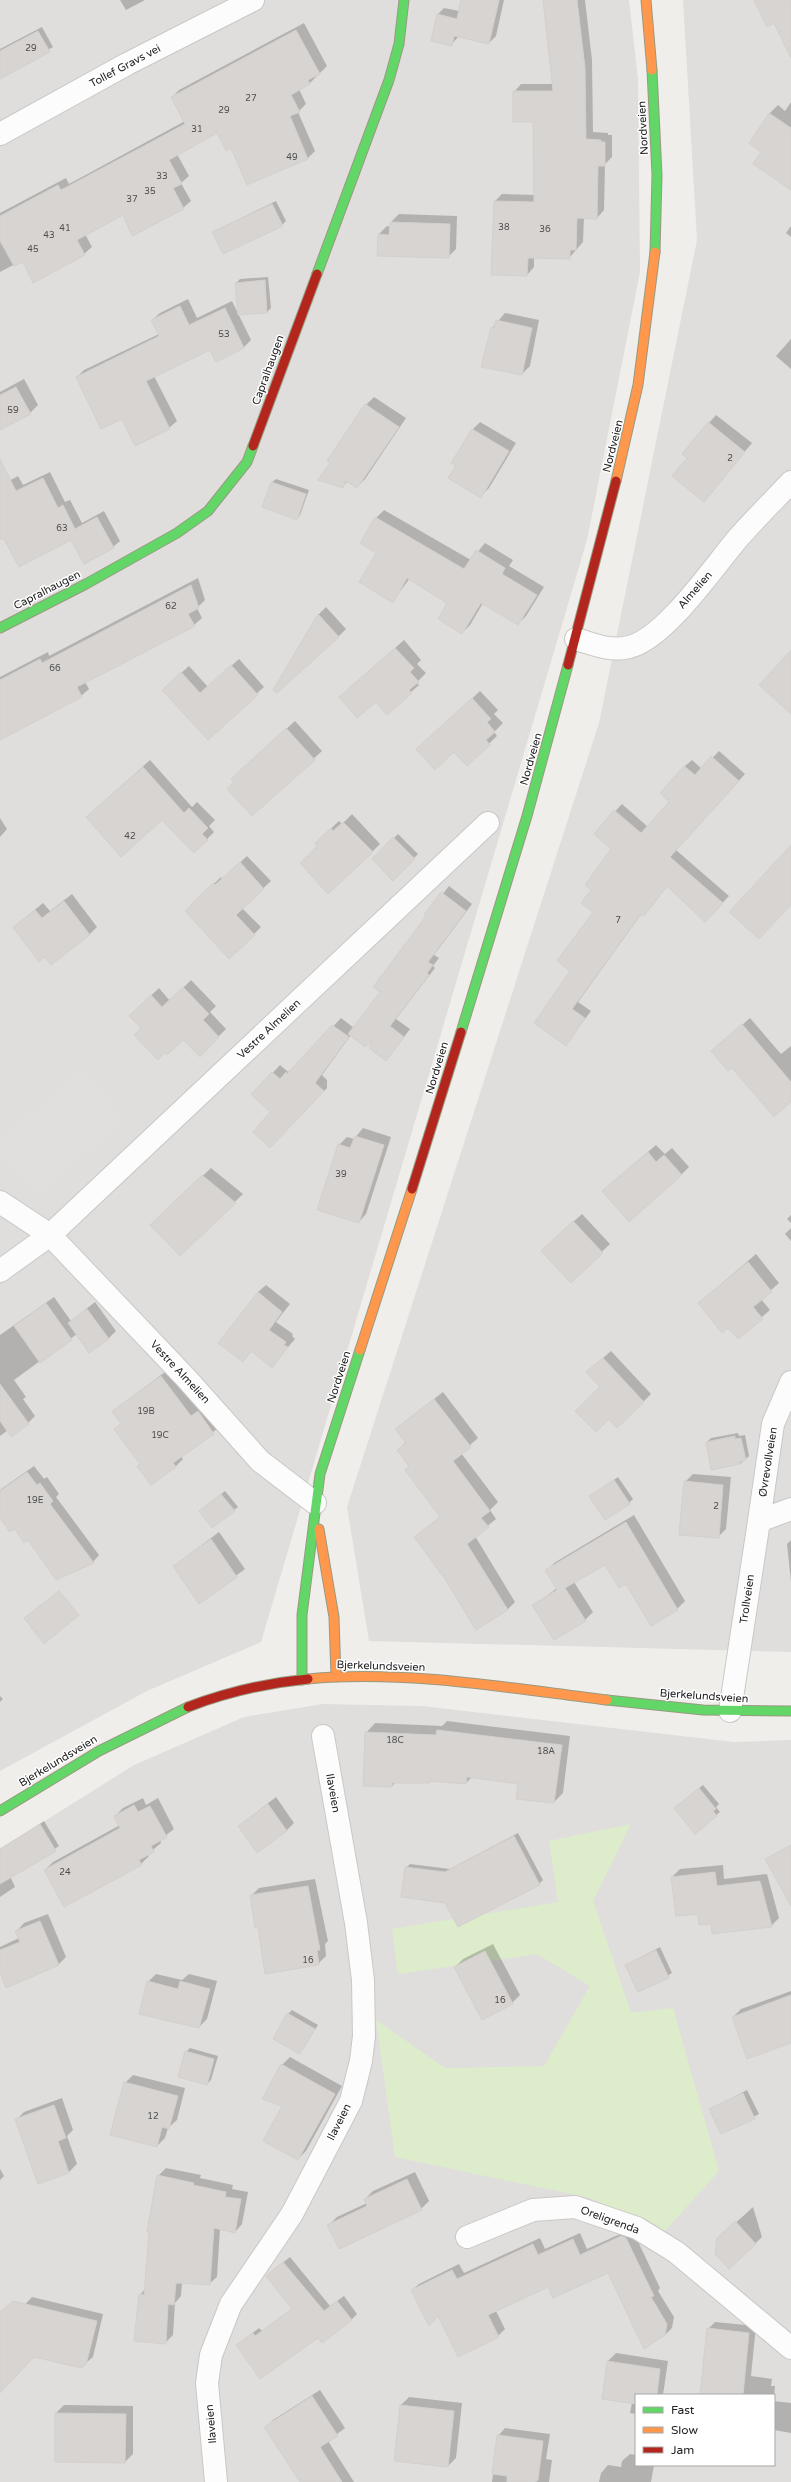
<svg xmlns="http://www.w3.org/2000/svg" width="791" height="2482" viewBox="0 0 791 2482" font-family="'Varela Round',sans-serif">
<rect width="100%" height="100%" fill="#f0eeeb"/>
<g fill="#dfdedc" fill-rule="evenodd">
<polygon points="0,0 629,0 638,79 640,272 587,540 261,1642 147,1691 0,1771"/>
<polygon points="683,0 791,0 791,1652 369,1641 347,1507 599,723 697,240"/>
<path d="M323 1704 422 1706 734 1742 791 1740V2482H0V1849L134 1765 244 1717ZM636 2395H774V2465H636Z"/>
</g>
<polygon fill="#ddeccb" points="631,1824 593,1901 631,2013 673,2008 719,2171 665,2231 590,2198 395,2157 376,2020 445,2068 544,2066 590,1986 537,1954 398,1974 392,1929 558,1902 549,1841"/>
<polygon fill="#e0dfde" points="82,1068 126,1120 37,1196 0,1153 0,1138"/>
<g fill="#0003">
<polygon points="120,0 145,0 126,10"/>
<polygon points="462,0 504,0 496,36 489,43 459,36 451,45 437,15 444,8 460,11"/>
<polygon points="544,0 585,0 592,60 593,132 608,133 608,135 612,135 612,157 605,164 604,210 597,218 584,217 583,242 569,258 534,258 534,267 527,275 495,201 502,194 535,195 534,121 514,92 521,84 553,84"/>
<polygon points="304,23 327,66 310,83 299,89 306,104 298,112 315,151 308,158 247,183 232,146 217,132 177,154 189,176 181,183 191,201 183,208 133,234 123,214 85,234 92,247 84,254 23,260 0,272 0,213 66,178 69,184 185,121 172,97 179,90"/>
<polygon points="42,27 53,47 0,78 0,49"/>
<polygon points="791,102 791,155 762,152 750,143 770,113 778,105 785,111"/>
<polygon points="276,201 286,221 282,225 213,232"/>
<polygon points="399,214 457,216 456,249 448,257 379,234 387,226 391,227 391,222"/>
<polygon points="791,226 791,237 786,233"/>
<polygon points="268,277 271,308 267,312 239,314 236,283 240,279"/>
<polygon points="188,299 197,318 232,301 251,340 244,347 216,360 211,349 154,376 177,421 169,428 122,418 77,377 84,370 159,334 152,320 160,313"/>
<polygon points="505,313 539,320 530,366 522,374 492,328"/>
<polygon points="791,339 791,369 776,356"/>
<polygon points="24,379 38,405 30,413 0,429 0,392"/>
<polygon points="374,397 406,418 365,479 357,487 348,481 342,487 331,462 366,405"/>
<polygon points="716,415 752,443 704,501 688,458 709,423"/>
<polygon points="480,422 516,443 489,488 481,496 457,465 472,430"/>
<polygon points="50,472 65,502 70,500 82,523 104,511 120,541 113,547 71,538 0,529 0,486 18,476 23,485"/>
<polygon points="276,479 309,490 300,515 296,519 272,482"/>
<polygon points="384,510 471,560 485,543 513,560 509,566 544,587 526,616 518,624 483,603 470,625 462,633 448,603 410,578 393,601 377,552 376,518"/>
<polygon points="198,578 205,600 197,608 202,618 194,625 85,682 89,689 81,696 0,736 0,677 48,652 49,656"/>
<polygon points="326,607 346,629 338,637 318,615"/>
<polygon points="404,640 421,660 417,664 426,673 417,682 419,685 411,692 376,700 340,697"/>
<polygon points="239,659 264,687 208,738 171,682 189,666 208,687"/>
<polygon points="480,691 498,710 494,714 503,723 494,732 497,736 467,765 454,751 426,742"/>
<polygon points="295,721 322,751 252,815 235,782 240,771"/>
<polygon points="719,751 745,774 676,850 729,896 712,914 668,885 650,908 644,915 642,913 578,1002 591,1011 566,1044 571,971 594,912 592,890 613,849 595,833 622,804 648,827 671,802 661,793 685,766 692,760 702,769"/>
<polygon points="150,760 192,807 197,802 215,820 209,826 214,832 207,839 162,819 87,817"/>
<polygon points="352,814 380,844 372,852 318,846 324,835 339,821 342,824"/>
<polygon points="0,818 7,829 0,837"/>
<polygon points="398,834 418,854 393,879 373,859"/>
<polygon points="247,856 271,881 242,908 261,927 254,934 186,911 221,877 222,879"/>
<polygon points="449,886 472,904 434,955 439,958 433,966 435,968 396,1019 410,1029 392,1053 374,1037 351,1035 322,1075 327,1080 327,1088 270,1146 272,1112 253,1094 280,1065 288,1072 295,1067 341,1018 354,1028 381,992 428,916 426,915"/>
<polygon points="72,894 97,927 89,935 45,956 14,927 43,903 50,911"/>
<polygon points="191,980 216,1006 210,1012 226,1029 200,1055 183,1038 142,1028 138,1008 159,988 170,1001"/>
<polygon points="750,1018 781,1054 791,1046 791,1101 720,1044"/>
<polygon points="363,1128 391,1137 366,1214 359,1222 339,1145 347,1137 354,1139"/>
<polygon points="656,1145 665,1154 672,1148 689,1167 681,1175 612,1183"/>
<polygon points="211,1168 243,1194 180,1255 160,1217"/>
<polygon points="582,1214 610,1244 571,1281 550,1243"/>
<polygon points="791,1215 791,1223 787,1219"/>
<polygon points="791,1228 791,1241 785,1234"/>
<polygon points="756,1254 779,1283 761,1299 770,1310 738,1338 728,1326 699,1303"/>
<polygon points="266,1285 290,1304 276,1322 293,1334 292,1336 295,1339 272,1366 252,1351 243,1360 258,1292"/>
<polygon points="54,1297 71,1321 95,1302 116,1331 108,1339 77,1334 14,1380 26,1397 23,1399 35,1416 28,1423 8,1430 0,1436 0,1335"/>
<polygon points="611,1351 651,1394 643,1402 602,1387 587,1372"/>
<polygon points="169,1369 199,1409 206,1405 221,1426 181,1456 183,1459 176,1466 116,1429 121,1423 113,1411"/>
<polygon points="443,1392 478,1438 461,1453 498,1502 490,1510 496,1519 475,1536 515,1602 507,1610 446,1579 415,1537 441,1516 398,1450 406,1442 396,1429"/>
<polygon points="738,1433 739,1436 745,1435 749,1456 740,1464 707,1442 711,1438"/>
<polygon points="34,1466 44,1479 47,1477 59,1494 56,1497 99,1555 93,1562 28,1539 0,1516 0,1490"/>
<polygon points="693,1474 731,1477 726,1529 718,1537 685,1482"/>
<polygon points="618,1477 633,1499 629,1503 590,1496"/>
<polygon points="225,1491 238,1507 234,1510 204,1508"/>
<polygon points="634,1515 685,1601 677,1609 651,1624 627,1583 605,1563 574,1582 593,1612 585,1620 534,1606 557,1588 547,1571 554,1563"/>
<polygon points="219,1532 245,1569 199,1603 174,1566"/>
<polygon points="791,1540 791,1582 787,1544"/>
<polygon points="0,1696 3,1699 0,1702"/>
<polygon points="447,1721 570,1736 563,1793 554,1802 519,1783 472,1777 466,1783 432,1780 430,1782 396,1782 392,1786 366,1733 375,1723 442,1726"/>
<polygon points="703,1785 719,1804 716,1807 720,1812 716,1815 679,1805"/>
<polygon points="276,1797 294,1823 286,1831 239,1826"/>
<polygon points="143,1798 146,1805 158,1798 174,1829 160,1840 161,1843 148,1854 149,1856 141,1864 45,1870 53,1862 120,1825 115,1816 123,1808"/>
<polygon points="44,1821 59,1846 29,1866 14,1841"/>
<polygon points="518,1833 543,1880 539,1884 406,1868 410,1864 450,1869"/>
<polygon points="5,1865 15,1887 0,1897 0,1867"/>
<polygon points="723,1865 724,1879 767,1874 779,1918 771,1926 712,1923 699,1913 672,1877 680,1869"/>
<polygon points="315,1879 328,1941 325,1944 326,1956 318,1964 259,1926 251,1896 259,1888"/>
<polygon points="48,1914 66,1957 58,1965 0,1969 0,1947 19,1938 17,1931 24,1923"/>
<polygon points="493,1944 520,1995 512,2003 455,1967 463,1959"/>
<polygon points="660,1947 672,1973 646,1988 626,1965"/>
<polygon points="156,1974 182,1980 189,1974 217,1981 207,2019 199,2027 148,1982"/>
<polygon points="791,1991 791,2042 733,2017 741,2009"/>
<polygon points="292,2010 318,2025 300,2053 288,2014"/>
<polygon points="190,2048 218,2056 211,2080 207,2084 186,2052"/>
<polygon points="290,2057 342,2086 306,2151 298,2159 283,2106 282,2065"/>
<polygon points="133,2075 185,2088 177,2120 168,2128 165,2138 157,2146 125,2083"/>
<polygon points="747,2090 759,2114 722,2133 711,2109"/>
<polygon points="62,2098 73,2130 67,2136 77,2164 69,2172 16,2120 24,2112"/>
<polygon points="166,2168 201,2175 200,2178 233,2185 232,2189 248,2192 242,2224 235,2232 220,2229 217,2277 209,2284 182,2282 181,2296 175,2303 173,2335 165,2343 140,2295 145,2289 158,2176"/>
<polygon points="0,2169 4,2176 0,2180"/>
<polygon points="415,2172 429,2201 421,2209 329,2225 337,2217 367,2203 365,2199 373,2191"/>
<polygon points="753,2207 762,2237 729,2268 720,2237"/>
<polygon points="629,2230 633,2231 660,2288 658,2291 674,2317 672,2328 665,2335 608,2272 549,2286 496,2311 505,2329 498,2336 438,2315 412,2290 419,2284 459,2264 464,2273 540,2238 545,2249 580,2233 587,2249"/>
<polygon points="290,2257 330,2306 344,2296 357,2314 351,2320 318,2337 237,2345 259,2328 262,2331 293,2308 273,2270"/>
<polygon points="32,2297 103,2314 93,2357 81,2367 34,2356 0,2391 0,2331"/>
<polygon points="715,2322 756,2326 751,2376 772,2379 771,2386 775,2386 774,2396 701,2395 708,2329"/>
<polygon points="616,2353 668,2361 663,2395 636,2395 636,2414 630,2413 632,2403 608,2361"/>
<polygon points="320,2390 345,2428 328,2441 354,2482 302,2482 266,2428 273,2420"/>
<polygon points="409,2397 462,2403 456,2458 448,2466 401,2405"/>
<polygon points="774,2401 791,2403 791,2433 774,2430"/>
<polygon points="64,2405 133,2406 133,2454 125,2462 56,2413"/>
<polygon points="505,2428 550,2434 546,2459 552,2460 549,2482 492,2482 498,2436"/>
<polygon points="630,2454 636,2455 636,2465 654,2465 651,2482 599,2482 601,2473 608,2465 621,2467 622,2461"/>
</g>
<g fill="#d7d4d2" stroke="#d3d0cc">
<polygon points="461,0 499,0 489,44 454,36 452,46 431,41 437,14 457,19"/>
<polygon points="543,0 577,0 585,68 586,139 601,140 601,142 605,142 605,166 598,166 597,219 577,218 576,250 570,250 570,259 528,258 527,276 491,275 494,201 534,202 533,122 513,122 513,91 553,91"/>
<polygon points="754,0 791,0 791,58 774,23 767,27"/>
<polygon points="296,30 320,74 308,80 310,84 291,95 300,112 290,116 308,159 247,185 231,148 226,151 217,133 169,160 182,184 173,188 184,209 132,236 123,215 77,240 85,255 33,283 23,262 14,266 0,241 0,216 58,185 61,190 185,124 171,97"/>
<polygon points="38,31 50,52 0,79 0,51"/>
<polygon points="769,113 791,128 791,190 753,164 761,152 749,143"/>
<polygon points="272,204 283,226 223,254 212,232"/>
<polygon points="390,222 450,224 449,258 377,256 378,234 389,235"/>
<polygon points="265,280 267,313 238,315 235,283"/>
<polygon points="180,306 189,325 225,308 244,348 216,362 210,350 146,381 170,429 135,446 122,419 101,429 76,377 159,336 151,320"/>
<polygon points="496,320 532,328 522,375 481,367 491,327 494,328"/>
<polygon points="16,387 31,414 0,430 0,395"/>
<polygon points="365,404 399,427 357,488 346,481 343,488 318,480 330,463 327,461"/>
<polygon points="708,422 745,452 704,502 672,476 687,458 682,454"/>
<polygon points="472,429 509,451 481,498 448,478 456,465 451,463"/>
<polygon points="0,459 16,491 43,478 58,508 63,505 75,529 97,517 114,548 84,564 71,540 19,567 4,539 0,539"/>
<polygon points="271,482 306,494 297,520 262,507"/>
<polygon points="375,517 464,569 476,550 505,568 502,574 537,595 518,625 481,603 462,634 438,619 447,603 407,578 393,603 359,582 376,553 360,543"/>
<polygon points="191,585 199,608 188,614 195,626 77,687 82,697 0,740 0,680 40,659 42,663"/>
<polygon points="318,614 339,637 277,693 273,690"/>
<polygon points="395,648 414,668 410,672 419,682 409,690 412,693 387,715 376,702 357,718 339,697"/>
<polygon points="791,650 791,714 759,685"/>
<polygon points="231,665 258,695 208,740 162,690 181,672 200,693"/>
<polygon points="472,698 491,719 487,722 495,732 486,740 490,745 467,766 454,752 435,770 416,749"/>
<polygon points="286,728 315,760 252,816 227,789 234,782 231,779"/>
<polygon points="711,756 739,781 670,857 723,903 705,922 667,886 644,916 641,914 572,1009 585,1018 566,1046 534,1023 570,971 557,961 593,912 581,903 591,890 585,885 611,849 594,834 614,810 641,833 669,802 660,793 684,766 695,775"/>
<polygon points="143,767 184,813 189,808 208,828 202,834 208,840 194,853 162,820 121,857 86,817"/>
<polygon points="343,822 373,852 328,894 300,863 317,846 315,843 331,828 333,831"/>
<polygon points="393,837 415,859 393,881 372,859"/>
<polygon points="791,845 791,905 759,939 729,912"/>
<polygon points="240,862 264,889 236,915 255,935 229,959 185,911 213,883 215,885"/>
<polygon points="441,892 466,911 428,962 433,965 427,973 429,975 390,1026 404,1037 386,1061 369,1048 372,1040 365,1047 348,1034 380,992 373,987 426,916 424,915"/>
<polygon points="64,901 90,935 51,965 45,957 39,962 13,927 35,910 42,918"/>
<polygon points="183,987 209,1014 203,1020 219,1037 200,1057 183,1040 167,1055 165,1052 158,1060 134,1035 141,1028 129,1016 151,995 162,1007"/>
<polygon points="742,1024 791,1082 791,1102 774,1117 732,1068 728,1071 711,1051"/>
<polygon points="332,1025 349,1037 315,1083 324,1091 270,1148 253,1132 270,1112 251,1094 272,1072 280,1079 286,1072 287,1074"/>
<polygon points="355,1136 384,1145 359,1223 317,1210 338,1144 350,1148"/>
<polygon points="648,1152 656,1162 664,1155 682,1175 629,1222 602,1191"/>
<polygon points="202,1175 236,1203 180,1256 150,1225"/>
<polygon points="573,1221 603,1253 571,1283 541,1251"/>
<polygon points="748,1262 772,1292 753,1307 763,1319 738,1339 728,1328 722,1333 698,1303"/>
<polygon points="258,1292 282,1312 269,1330 286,1342 284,1345 288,1347 272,1368 251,1351 243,1362 218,1343"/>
<polygon points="46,1303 72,1340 40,1363 14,1326"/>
<polygon points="87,1309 109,1339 89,1353 68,1323"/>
<polygon points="603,1358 644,1402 617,1428 609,1419 596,1432 575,1411 600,1387 586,1372"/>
<polygon points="161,1376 191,1416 198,1411 214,1434 173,1463 176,1467 151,1485 137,1466 140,1464 114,1429 121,1424 112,1411"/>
<polygon points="0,1384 29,1424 11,1437 0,1421"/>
<polygon points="434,1399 471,1447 453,1461 490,1511 481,1518 489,1527 467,1544 508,1610 476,1630 445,1579 414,1537 440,1517 405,1470 409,1466 397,1450 406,1443 395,1429"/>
<polygon points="735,1436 735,1439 741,1438 746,1460 740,1462 740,1464 711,1470 706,1442"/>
<polygon points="27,1472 37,1485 40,1483 53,1501 50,1504 94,1563 56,1580 28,1540 24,1543 15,1529 10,1532 0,1518 0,1491"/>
<polygon points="614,1480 630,1504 605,1520 589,1496"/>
<polygon points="684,1481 723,1485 719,1538 679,1535"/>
<polygon points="221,1494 235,1511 212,1528 199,1511"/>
<polygon points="626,1522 678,1610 651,1626 626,1584 619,1588 605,1565 565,1588 586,1621 554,1640 532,1605 557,1590 545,1570"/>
<polygon points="211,1539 237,1577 199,1604 173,1566"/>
<polygon points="59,1591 79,1615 44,1644 24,1618"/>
<polygon points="437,1730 562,1745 554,1803 516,1799 518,1784 467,1777 466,1784 430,1781 430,1783 392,1783 392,1787 363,1786 365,1732 436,1735"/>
<polygon points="699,1788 716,1809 713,1811 717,1816 695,1834 674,1808"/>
<polygon points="268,1804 287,1831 257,1853 238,1826"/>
<polygon points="134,1805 138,1812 150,1806 167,1837 151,1846 154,1852 139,1860 142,1865 64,1907 44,1870 120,1828 114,1816"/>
<polygon points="40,1824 56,1851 0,1884 0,1849"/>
<polygon points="514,1836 540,1885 458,1927 445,1903 401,1897 405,1867 445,1872"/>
<polygon points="791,1845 791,1906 765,1859"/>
<polygon points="715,1872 717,1886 760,1881 772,1927 712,1934 711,1924 699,1925 698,1914 676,1916 671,1877"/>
<polygon points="308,1886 320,1950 317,1950 319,1965 265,1974 258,1927 255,1928 250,1895"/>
<polygon points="40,1921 59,1965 6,1988 0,1972 0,1950 20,1942 15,1931"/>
<polygon points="656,1950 669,1978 638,1992 625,1965"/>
<polygon points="485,1951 513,2004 482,2020 454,1967"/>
<polygon points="147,1981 178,1989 180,1981 210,1989 199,2028 139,2014"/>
<polygon points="791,1995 791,2043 747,2059 732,2017"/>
<polygon points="287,2013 315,2029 300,2054 273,2039"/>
<polygon points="185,2051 214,2059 207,2085 178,2077"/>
<polygon points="281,2064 335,2094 298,2160 263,2141 282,2106 262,2099"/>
<polygon points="124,2082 178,2096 169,2129 162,2127 157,2147 110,2135"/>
<polygon points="743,2093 755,2119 721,2134 709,2109"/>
<polygon points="54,2105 66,2138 58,2141 69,2173 38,2184 15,2119"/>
<polygon points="157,2175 194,2183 193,2185 226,2192 225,2197 241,2199 235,2233 214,2228 210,2285 176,2283 174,2305 168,2304 166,2344 134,2341 139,2294 144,2295 149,2232 147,2232"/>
<polygon points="407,2179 422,2210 339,2249 327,2225 367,2206 364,2199"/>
<polygon points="735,2221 756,2244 729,2269 715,2254 717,2238"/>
<polygon points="621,2236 626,2238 654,2296 651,2297 667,2324 665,2335 644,2349 608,2273 553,2298 548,2287 488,2315 499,2337 458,2357 438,2316 429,2326 411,2290 452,2270 457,2279 533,2244 538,2255 573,2239 580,2255"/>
<polygon points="283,2262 324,2311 337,2301 352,2320 322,2343 318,2338 260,2379 236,2345 253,2333 255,2336 292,2309 266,2276"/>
<polygon points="13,2301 97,2321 86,2365 83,2365 82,2368 34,2357 0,2393 0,2312"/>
<polygon points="707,2328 749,2333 743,2395 700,2395"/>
<polygon points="607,2361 660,2369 657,2395 636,2395 636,2404 602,2399"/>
<polygon points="312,2396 338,2436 320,2447 342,2482 300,2482 264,2427"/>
<polygon points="400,2405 454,2411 448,2467 394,2461"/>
<polygon points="55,2413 126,2414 125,2463 55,2462"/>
<polygon points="497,2435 543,2441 538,2480 535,2482 507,2482 507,2476 492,2474"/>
</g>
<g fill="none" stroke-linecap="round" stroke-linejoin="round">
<defs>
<g id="street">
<polyline points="0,134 127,64 253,0"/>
<path d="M576 639C593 644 610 652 629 647 665 639 714 566 739 537 756 518 774 500 791 482"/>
<polyline points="0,1202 50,1235 186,1378 260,1461 315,1503"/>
<polyline points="0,1271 50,1235 488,823"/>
<polyline points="759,1521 773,1424 791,1382"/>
<polyline points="730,1711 759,1521 791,1509"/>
<polyline points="467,2237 533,2210 575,2207 637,2228 676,2252 791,2348"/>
<polyline points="216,2482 207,2383 211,2355 231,2304 292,2214 351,2101 361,2061 364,2036 363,1980 356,1923 323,1736"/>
</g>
<g id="fast">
<polyline points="652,70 657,175 655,252"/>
<polyline points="317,274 389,80 399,44 404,0"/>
<polyline points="0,628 86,584 177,533 208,511 247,462 253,446"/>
<polyline points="461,1032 527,816 568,665"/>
<polyline points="302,1680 302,1615 320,1474 360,1350"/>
<polyline points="607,1700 703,1710 791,1711"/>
<polyline points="0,1811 99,1751 188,1707"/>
</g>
<g id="slow">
<polyline points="646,0 652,70"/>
<polyline points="616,481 638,385 655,252"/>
<polyline points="360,1350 412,1189"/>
<polyline points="319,1529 334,1617 336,1677"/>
<path d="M308 1679C407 1670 508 1688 607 1700"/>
</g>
<g id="jam">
<polyline points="253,446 317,274"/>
<polyline points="568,665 616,481"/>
<polyline points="412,1189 461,1032"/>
<path d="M188 1707C227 1692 267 1683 308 1679"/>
</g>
</defs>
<use href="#street" stroke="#c9c8c7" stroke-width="24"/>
<use href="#fast" stroke="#999a82" stroke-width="11"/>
<use href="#slow" stroke="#999a82" stroke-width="11"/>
<use href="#jam" stroke="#999a82" stroke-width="11"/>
<use href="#street" stroke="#fdfcfc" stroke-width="22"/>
<use href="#fast" stroke="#63d668" stroke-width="9"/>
<use href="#slow" stroke="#ff974d" stroke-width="9"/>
<use href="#jam" stroke="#b3261e" stroke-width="9"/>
</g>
<g text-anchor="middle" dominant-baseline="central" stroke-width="3" stroke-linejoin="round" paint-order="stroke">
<g font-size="9" fill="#4f4e4e">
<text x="31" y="48">29</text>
<text x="251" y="98">27</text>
<text x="224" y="110">29</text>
<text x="197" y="129">31</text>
<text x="292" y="157">49</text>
<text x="162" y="176">33</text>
<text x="150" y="191">35</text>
<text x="132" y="199">37</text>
<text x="504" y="227">38</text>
<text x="65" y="228">41</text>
<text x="545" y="229">36</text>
<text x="49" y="235">43</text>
<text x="33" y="249">45</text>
<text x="224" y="334">53</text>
<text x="13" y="410">59</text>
<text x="730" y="458">2</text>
<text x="62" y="528">63</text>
<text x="171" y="606">62</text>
<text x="55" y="668">66</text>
<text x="130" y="836">42</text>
<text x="618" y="920">7</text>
<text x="341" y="1174">39</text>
<text x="146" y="1411">19B</text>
<text x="160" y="1435">19C</text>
<text x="35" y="1500">19E</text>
<text x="716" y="1506">2</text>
<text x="395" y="1740">18C</text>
<text x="546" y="1751">18A</text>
<text x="65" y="1872">24</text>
<text x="308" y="1960">16</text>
<text x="500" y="2000">16</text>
<text x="153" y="2116">12</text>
</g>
<g font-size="11" fill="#222" stroke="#fff">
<text transform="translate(125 66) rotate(-28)">Tollef Gravs vei</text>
<text transform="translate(643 128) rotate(-93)">Nordveien</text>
<text transform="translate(268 370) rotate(-70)">Capralhaugen</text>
<text transform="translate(613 446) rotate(-76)">Nordveien</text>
<text transform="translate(47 590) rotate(-27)">Capralhaugen</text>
<text transform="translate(695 590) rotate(-49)">Almelien</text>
<text transform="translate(531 759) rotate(-74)">Nordveien</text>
<text transform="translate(269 1029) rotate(-43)">Vestre Almelien</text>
<text transform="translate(437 1068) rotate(-73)">Nordveien</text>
<text transform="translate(180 1372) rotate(47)">Vestre Almelien</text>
<text transform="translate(339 1377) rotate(-72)">Nordveien</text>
<text transform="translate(768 1462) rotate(-81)">Øvrevollveien</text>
<text transform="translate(747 1599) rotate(-82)">Trollveien</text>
<text transform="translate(381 1666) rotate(2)">Bjerkelundsveien</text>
<text transform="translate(704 1696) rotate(4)">Bjerkelundsveien</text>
<text transform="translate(58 1761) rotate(-31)">Bjerkelundsveien</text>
<text transform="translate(333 1793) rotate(80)">Ilaveien</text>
<text transform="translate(339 2122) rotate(-63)">Ilaveien</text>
<text transform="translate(610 2220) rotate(20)">Oreligrenda</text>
<text transform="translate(211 2424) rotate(-95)">Ilaveien</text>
</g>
</g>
<rect x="635" y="2394" width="140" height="72" fill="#ffffff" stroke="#a7a7a7"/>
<rect x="643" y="2407" width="20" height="6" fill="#63d668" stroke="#a7a7a7"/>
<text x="671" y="2414" font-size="12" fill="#222222">Fast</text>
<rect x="643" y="2427" width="20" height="6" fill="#ff974d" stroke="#a7a7a7"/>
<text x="671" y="2434" font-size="12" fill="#222222">Slow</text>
<rect x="643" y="2447" width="20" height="6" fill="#b3261e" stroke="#a7a7a7"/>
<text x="671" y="2454" font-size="12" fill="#222222">Jam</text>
</svg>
